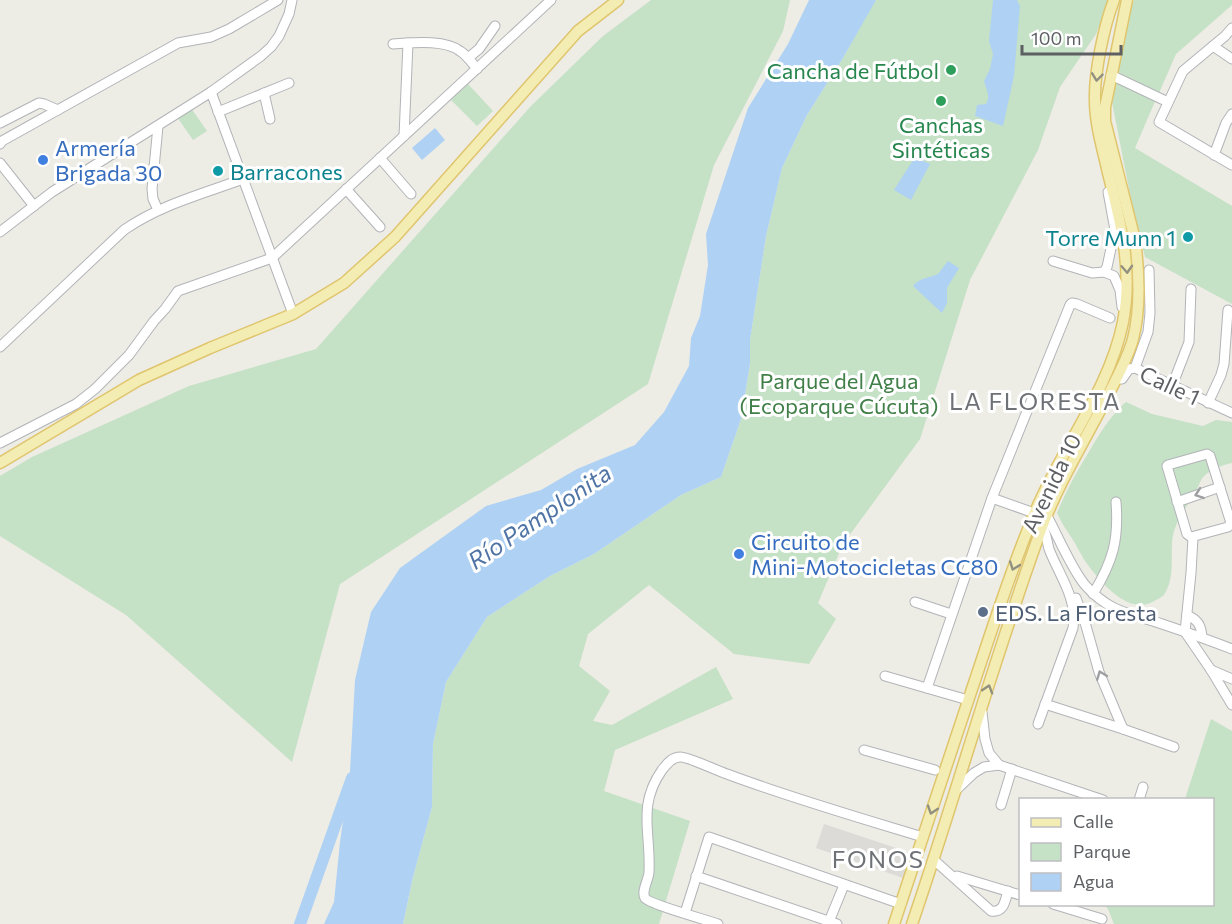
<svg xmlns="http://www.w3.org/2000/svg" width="1232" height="924" viewBox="0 0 1232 924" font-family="Commissioner,sans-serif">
<rect width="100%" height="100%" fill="#edece5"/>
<polygon fill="#dcdbd7" points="824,824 914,854 906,879 816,848"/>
<g fill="#c5e1c6">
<polygon points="651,0 790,0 783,31 714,165 648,384 340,584 292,762 126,615 0,536 0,476 32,457 189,386 316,349 530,107 603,36"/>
<polygon points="875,0 1110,0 1096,34 1060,87 1038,150 970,280 920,439 843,544 818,603 836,619 809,664 734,654 649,585 588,634 579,666 610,691 593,721 612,725 716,667 733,699 615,750 604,791 690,821 659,924 403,924 413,877 432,807 433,744 446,682 487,617 550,576 594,554 681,495 721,477 741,419 750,364 750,340 766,236 782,168 807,115 843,58"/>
<polygon points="1134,0 1232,0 1232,5 1176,54 1159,93 1114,70 1122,32"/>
<polygon points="1114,79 1156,99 1135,148 1232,206 1232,304 1145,257 1132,204 1111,97"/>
<polygon points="468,84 493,111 477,126 451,100"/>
<polygon points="191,108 207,131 193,140 177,117"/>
<path d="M1126 402 1152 414 1203 426 1216 420 1232 422V463C1222 465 1211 469 1203 477 1200 481 1198 488 1195 493 1185 509 1173 524 1172 543 1171 560 1174 578 1165 593 1163 597 1158 599 1154 601 1128 617 1099 580 1085 561 1080 553 1076 544 1071 537 1066 529 1061 522 1057 513 1066 491 1077 471 1090 450 1100 433 1111 415 1126 402Z"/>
<polygon points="1211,719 1232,731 1232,924 1114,924 1108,909 1104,905 1212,904 1212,800 1185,799"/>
</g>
<g fill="#afd2f4">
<polygon points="809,0 876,0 843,58 807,115 782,168 766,236 750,340 750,364 741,419 721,477 681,495 594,554 550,576 487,617 446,682 433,744 432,807 413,877 403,924 324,924 334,902 340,842 350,771 355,680 371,612 400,568 486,506 541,490 577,469 635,445 664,412 689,366 691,338 700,316 708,265 706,234 748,108 788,44"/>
<path d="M993 0H1017L1020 6 1014 76 1003 126 975 116 977 105 986 104C991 96 986 89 984 81L990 69 993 54 989 41Z"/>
<polygon points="435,128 445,140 422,160 412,148"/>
<polygon points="915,157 930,164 911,200 894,190"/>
<path d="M948 261 959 268 947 288V303L942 313 913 286C923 276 928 279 938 274Z"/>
</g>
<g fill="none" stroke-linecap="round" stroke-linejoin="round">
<polyline stroke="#afd2f4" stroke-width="12" points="300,924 352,778"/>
<defs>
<g id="minor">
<polyline points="1232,28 1225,36 1183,71 1159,122 1232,165"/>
<path d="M393 44C411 43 444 39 460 51 467 55 472 63 477 69"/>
<polyline points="1213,46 1232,59"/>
<polyline points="468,58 479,49 495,26"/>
<polyline points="1111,75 1168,102"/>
<polyline points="211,92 293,314"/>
<polyline points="264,93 270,119"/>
<polyline points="218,112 289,83"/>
<polyline points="0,123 39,103 44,104 58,110"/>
<polyline points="404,136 408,43"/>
<polyline points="0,144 2,141 178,43 211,37 229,29 278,0"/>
<polyline points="1214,155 1226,123 1232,114"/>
<polyline points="380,158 411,194"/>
<polyline points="0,163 34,206"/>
<polyline points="346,189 380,227"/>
<polyline points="158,210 153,199 152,189 158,126"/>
<polyline points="0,232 52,192 211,92 261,56 271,47 279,36 289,14 292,0"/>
<polyline points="1053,261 1092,273 1104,272 1114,276 1120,290 1122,307"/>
<polyline points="1104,272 1107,267 1115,230 1108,192"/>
<path d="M0 347 124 230C160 205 202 194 243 179"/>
<polyline points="1135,368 1148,332 1150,313 1149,270"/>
<polyline points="1116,379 1122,379 1129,369 1135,368 1232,413"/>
<polyline points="1172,386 1189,342 1191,289"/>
<polyline points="1208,403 1221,375 1224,364 1228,310"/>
<polyline points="0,443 76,404 95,389 129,355 154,321 165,309 178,291 272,258 551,0"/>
<polygon points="1207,454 1210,456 1231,523 1228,527 1191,537 1187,534 1167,466 1168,465"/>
<polyline points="992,498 1034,513"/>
<polyline points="1177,502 1220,487"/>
<path d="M1047 516C1058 536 1071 568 1085 585 1110 613 1130 613 1162 624 1186 632 1209 640 1232 649"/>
<polyline points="1193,537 1191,573 1185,632 1211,670 1232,705"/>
<path d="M1093 594C1113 561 1119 540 1116 502"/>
<polyline points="1076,598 1086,626 1099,672 1123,729"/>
<polyline points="915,602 951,614"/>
<path d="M1187 615C1198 620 1201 625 1202 637"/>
<polyline points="1211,670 1232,679"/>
<polyline points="885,676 968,700"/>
<polyline points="927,688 992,498 1070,305 1072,303 1077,304 1110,318"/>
<polyline points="1045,704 1123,729 1174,747"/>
<polyline points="982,712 985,739 989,753 999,765"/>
<path d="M1038 724 1073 628C1078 599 1059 575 1049 549 1047 541 1046 534 1043 526"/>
<polyline points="864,750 935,770"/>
<polyline points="957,789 974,773 984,767 999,765 1103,800"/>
<polyline points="1139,800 1143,787"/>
<polyline points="1001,805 1012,769"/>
<path d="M934 860 991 911C1004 913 1005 901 1008 891"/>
<polyline points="696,876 837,924"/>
<polyline points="957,876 1020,895"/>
<polyline points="1053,904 1102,919"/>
<polyline points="685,913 709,837 901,904"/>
<path d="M718 924C707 920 649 904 645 898 641 891 649 879 649 872 651 832 637 806 662 770 667 764 672 757 680 757 687 756 717 771 727 774 791 798 857 817 923 837"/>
<polyline points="828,924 844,885"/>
</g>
<g id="major">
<polyline points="0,463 139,380 210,348 293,314 344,283 395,237 578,31 618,0"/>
<path d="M894 924C920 847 945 769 971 692 991 633 1009 574 1033 517 1059 451 1109 392 1123 322 1133 270 1121 223 1108 173 1103 150 1095 124 1095 101 1094 73 1104 26 1114 0"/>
<path d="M912 924C957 792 994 658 1042 527 1058 485 1082 445 1103 405 1113 385 1127 361 1133 339 1141 308 1139 271 1135 240L1105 121V107L1108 93 1127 0"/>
</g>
</defs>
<use href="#minor" stroke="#b2b4b8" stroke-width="11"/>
<use href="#major" stroke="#dfc56d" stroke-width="13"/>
<use href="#minor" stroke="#fff" stroke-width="9"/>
<use href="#major" stroke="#f4edb3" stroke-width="10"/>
</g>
<defs><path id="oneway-chevron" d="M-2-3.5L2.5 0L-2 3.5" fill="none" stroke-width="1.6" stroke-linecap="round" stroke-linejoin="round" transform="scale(1.5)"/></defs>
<g stroke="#92917f">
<use href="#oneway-chevron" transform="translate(1097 77) rotate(97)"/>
<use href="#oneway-chevron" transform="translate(1127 269) rotate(87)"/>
<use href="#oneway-chevron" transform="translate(1014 566) rotate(110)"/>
<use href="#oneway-chevron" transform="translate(988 689) rotate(-73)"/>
<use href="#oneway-chevron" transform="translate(932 810) rotate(108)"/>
</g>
<g stroke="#9e9fa1">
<use href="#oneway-chevron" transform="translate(1199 494) rotate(161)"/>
<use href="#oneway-chevron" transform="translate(1101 675) rotate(-111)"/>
</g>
<g fill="#2e9e5b" stroke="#fff" stroke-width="2">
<circle cx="951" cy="70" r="6"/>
<circle cx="941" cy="101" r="6"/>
</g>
<g fill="#3f7fe0" stroke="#fff" stroke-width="2">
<circle cx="43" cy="160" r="6"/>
<circle cx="739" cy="554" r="6"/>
</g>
<g fill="#0f9aa8" stroke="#fff" stroke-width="2">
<circle cx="218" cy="171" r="6"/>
<circle cx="1188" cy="237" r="6"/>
</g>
<circle fill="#5c6f8a" stroke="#fff" stroke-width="2" cx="983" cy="612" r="6"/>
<g text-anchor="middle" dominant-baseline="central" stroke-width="6" stroke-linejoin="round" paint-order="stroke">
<g font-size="22" fill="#27864d" stroke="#fff" text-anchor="end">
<text x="939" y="70">Cancha de Fútbol</text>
<text x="941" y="124" text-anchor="middle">Canchas<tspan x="941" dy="25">Sintéticas</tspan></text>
</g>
<g font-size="22" fill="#366cbe" stroke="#fff" text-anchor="start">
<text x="55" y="147">Armería<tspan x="55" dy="25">Brigada 30</tspan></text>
<text x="751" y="541">Circuito de<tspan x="751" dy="25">Mini-Motocicletas CC80</tspan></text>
</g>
<g font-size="22" fill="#0d838f" stroke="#fff" text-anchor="start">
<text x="230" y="171">Barracones</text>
<text x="1176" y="237" text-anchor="end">Torre Munn 1</text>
</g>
<g font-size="22" fill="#407f47" stroke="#fff">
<text x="839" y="380">Parque del Agua<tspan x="839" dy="25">(Ecoparque Cúcuta)</tspan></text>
</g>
<g font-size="22" fill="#5d5f63" stroke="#fff">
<text transform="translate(1170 385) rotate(25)">Calle 1</text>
<text transform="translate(1051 483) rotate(-64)">Avenida 10</text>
</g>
<g font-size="22" fill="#4e5e75" stroke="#fff" text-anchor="start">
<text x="995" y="612">EDS. La Floresta</text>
</g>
<g font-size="24" letter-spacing="1.5" fill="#6e7175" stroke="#fff">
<text x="1035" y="400">LA FLORESTA</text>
<text x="878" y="858">FONOS</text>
</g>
<g font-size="24" font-style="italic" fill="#4e73a4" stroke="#fff">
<text transform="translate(539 516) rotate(-34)">Río Pamplonita</text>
</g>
</g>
<rect x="1019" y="798" width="195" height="108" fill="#ffffff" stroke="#bebfc1" stroke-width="1.5"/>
<rect x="1031" y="818" width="30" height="9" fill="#f4edb3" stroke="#bebfc1" stroke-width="1.5"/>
<text x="1073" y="828" font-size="18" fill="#5d5f63">Calle</text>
<rect x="1031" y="843" width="30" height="18" fill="#c5e1c6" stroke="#bebfc1" stroke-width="1.5"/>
<text x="1073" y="858" font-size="18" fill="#5d5f63">Parque</text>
<rect x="1031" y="873" width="30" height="18" fill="#afd2f4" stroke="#bebfc1" stroke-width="1.5"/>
<text x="1073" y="888" font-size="18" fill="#5d5f63">Agua</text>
<path d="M1022 45v9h99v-9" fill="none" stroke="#5d5f63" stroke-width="3"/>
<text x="1031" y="45" font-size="18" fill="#5d5f63" stroke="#ffffff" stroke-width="4.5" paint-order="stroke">100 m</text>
</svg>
